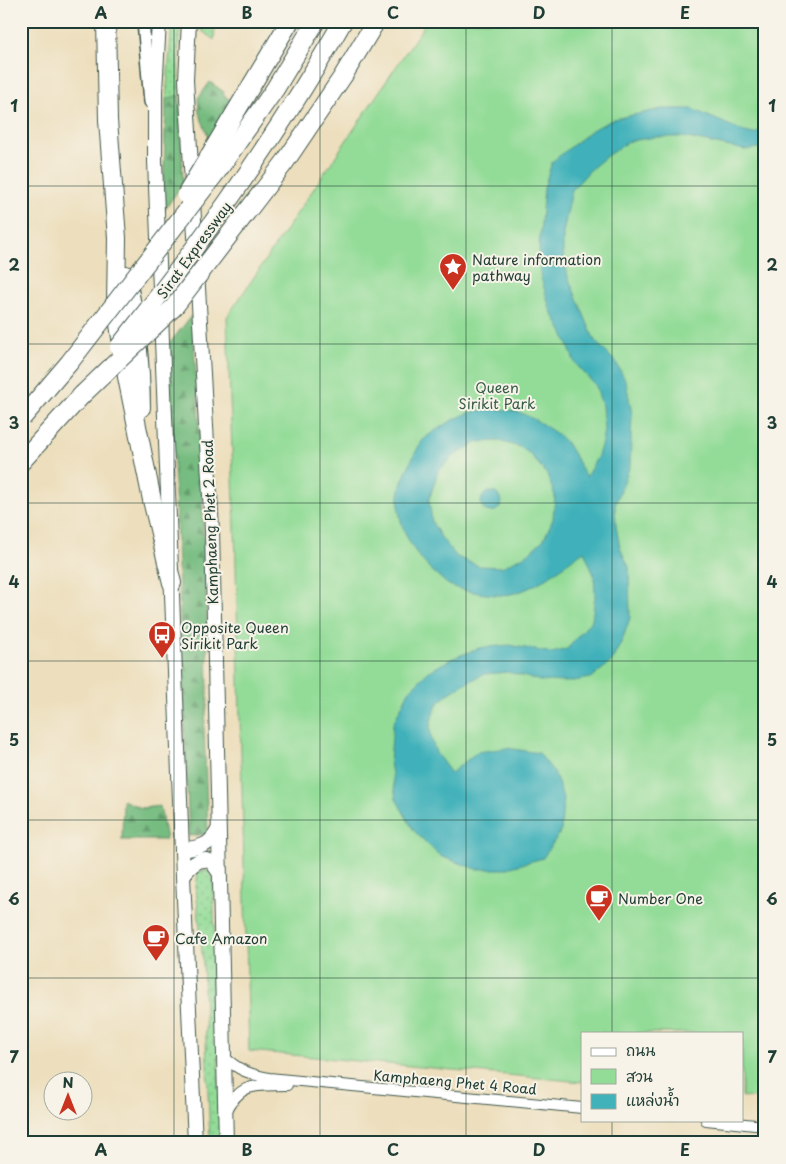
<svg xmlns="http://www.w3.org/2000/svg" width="786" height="1164" viewBox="0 0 786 1164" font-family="'Playpen Sans','Playpen Sans Thai',sans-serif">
<defs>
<pattern id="grass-dots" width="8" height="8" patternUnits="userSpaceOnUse" patternTransform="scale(1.25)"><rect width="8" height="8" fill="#93dc97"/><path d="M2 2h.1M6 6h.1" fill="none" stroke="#77b47c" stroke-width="1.8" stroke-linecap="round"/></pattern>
<pattern id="forest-firs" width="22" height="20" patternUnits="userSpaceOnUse" patternTransform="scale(1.25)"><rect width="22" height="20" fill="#76bc80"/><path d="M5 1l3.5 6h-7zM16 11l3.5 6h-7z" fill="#609a6a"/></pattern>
</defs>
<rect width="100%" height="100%" fill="#f7f3e8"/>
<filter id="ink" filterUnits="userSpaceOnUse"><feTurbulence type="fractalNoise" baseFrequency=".02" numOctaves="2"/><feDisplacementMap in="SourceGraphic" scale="10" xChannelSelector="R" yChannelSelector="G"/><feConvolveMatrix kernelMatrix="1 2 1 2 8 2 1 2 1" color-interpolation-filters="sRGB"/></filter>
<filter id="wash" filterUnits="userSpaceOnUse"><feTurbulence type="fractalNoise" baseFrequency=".0096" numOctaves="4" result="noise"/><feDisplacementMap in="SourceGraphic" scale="20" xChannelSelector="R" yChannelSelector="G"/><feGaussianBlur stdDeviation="1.12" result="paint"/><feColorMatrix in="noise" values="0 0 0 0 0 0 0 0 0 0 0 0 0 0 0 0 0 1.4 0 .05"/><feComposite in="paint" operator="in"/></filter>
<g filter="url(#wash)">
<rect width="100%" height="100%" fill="#eddfbd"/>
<g fill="url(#grass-dots)" stroke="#598c66">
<polygon points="172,21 180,21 178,55 183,183 163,212 166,99"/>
<polygon points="203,21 216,21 214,40 201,30"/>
<polygon points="203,870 211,872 213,877 221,1143 210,1143 203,963 196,887 198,872"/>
</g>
<g fill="url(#forest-firs)" stroke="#4a7c5a">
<polygon points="210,82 224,92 223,95 235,103 210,141 199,113 198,98"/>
<polygon points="179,95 183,183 163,212 166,99"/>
<polygon points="192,315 200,435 207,623 208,700 204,728 208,834 189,836 169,344"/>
<polygon points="123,800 141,808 160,806 166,840 122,840"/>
</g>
<polygon fill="#93dc97" stroke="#598c66" points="427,21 765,21 765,1099 742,1097 742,1033 582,1033 582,1082 249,1051 235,530 227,317"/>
<g fill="#41b1ba" stroke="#307777" fill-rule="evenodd">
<path d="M662 109H692L745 132 754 134 765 127V147L745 150 683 137H655L630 141 608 155 591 169 572 190 563 233V253L568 277 595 341 616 362 626 382 632 414 630 466 615 505 616 526 620 548 629 567 630 618 622 641 611 662 591 678 567 682 540 681 508 672 484 674 464 684 448 694 438 703 433 714 430 726 431 738 436 753 451 773 477 752 507 748 539 753 555 774 563 798 561 831 543 858 504 869H476L440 856 414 831 396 799 390 762 393 724 409 691 428 672 451 659 479 648 509 645 552 653 567 649 592 620 595 596 594 575 584 551C559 568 536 591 505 595 491 596 462 591 449 585 445 583 441 578 437 575 413 555 393 522 400 489 402 479 418 444 425 438 436 429 458 416 472 412 485 409 507 408 521 413 533 418 546 426 557 434 575 449 575 460 586 477L598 456 602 442 604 429 602 406 596 386 575 363 564 335 550 309 540 274 539 245 544 188 552 162 592 130 614 119ZM499 441 520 447 529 453 547 474 555 496 553 519 544 539 528 554 502 567 479 566 457 557 442 539 432 522 429 500 438 471 455 455 478 442Z"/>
<circle cx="491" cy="502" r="10"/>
</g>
</g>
<g filter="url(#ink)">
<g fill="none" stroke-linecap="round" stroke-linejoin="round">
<defs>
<g id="minor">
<path d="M224 1057C238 1070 251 1075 269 1078L582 1108"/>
<path d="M226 1112C241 1081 256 1086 287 1085"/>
<polyline points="706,1120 765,1126"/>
</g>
<polyline id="tertiary" points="143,21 150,102"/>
<g id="secondary">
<polyline points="159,21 155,91 155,161 183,876 195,1143"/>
<polyline points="189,21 186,80 212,530 226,1143"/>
<path d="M182 850C200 847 209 847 218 830"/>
<path d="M183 876C188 868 200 855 211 862 214 864 217 870 219 872"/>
</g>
<g id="motorway">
<polyline points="106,21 108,120 117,238 116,305 127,377 152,500 172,583"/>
<path d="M126 275C136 319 141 364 141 408"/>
<polyline points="21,462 82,395"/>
</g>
</defs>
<use href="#minor" stroke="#3e5549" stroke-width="12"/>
<use href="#tertiary" stroke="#3e5549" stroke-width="14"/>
<use href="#secondary" stroke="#3e5549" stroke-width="16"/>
<use href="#motorway" stroke="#3e5549" stroke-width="20"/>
<use href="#minor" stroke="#fff" stroke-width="10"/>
<use href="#tertiary" stroke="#fff" stroke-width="11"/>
<use href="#secondary" stroke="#fff" stroke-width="14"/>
<use href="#motorway" stroke="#fff" stroke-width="18"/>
<defs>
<g id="motorway-bridge">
<polyline points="186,195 290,21"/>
<path d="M119 347C201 243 278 136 343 21"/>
<polyline points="82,395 174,307 285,162 343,76 376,21"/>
<polyline points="22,418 69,363 218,170 275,89 316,21"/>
</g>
</defs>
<use href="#motorway-bridge" stroke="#3e5549" stroke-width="20" stroke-linecap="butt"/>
<use href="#motorway-bridge" stroke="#fff" stroke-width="18"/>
</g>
</g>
<path fill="none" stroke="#1f3d34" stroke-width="1" stroke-opacity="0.55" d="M174 21V1143M320 21V1143M466 21V1143M612 21V1033M21 186H765M21 344H765M21 503H765M21 661H765M21 820H765M21 978H765M612 1120V1143"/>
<defs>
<symbol id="sight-pin" viewBox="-11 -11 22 30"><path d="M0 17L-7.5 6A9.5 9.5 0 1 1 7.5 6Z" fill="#c8321e" stroke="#f7f3e8"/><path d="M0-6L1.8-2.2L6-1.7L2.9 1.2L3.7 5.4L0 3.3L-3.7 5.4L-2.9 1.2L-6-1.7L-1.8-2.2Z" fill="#fff"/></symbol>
<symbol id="bus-pin" viewBox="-11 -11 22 30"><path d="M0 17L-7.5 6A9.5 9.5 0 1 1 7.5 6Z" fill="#c8321e" stroke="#f7f3e8"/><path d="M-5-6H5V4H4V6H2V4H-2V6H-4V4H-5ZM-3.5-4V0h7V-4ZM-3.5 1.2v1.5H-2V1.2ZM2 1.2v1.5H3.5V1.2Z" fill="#fff"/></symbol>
<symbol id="cafe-pin" viewBox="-11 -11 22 30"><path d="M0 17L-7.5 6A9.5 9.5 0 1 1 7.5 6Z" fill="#c8321e" stroke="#f7f3e8"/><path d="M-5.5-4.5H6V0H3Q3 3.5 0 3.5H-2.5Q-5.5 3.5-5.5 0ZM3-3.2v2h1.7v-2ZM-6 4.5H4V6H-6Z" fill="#fff"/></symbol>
</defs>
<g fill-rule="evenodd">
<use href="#sight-pin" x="437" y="251" width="32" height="43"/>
<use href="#bus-pin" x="146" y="619" width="32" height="43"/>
<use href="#cafe-pin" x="583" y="882" width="32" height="43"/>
<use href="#cafe-pin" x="140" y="922" width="32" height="43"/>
</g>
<g text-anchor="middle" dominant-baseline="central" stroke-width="4" stroke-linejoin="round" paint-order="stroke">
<g font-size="14" fill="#1f3d34" stroke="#f7f3e8">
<text transform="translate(194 250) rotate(-54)">Sirat Expressway</text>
<text transform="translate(210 522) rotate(-92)">Kamphaeng Phet 2 Road</text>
<text transform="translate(455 1082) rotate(5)">Kamphaeng Phet 4 Road</text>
</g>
<g font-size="14" fill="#1f3d34" stroke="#f7f3e8" text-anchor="start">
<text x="472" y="259">Nature information<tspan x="472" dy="16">pathway</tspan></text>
<text x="181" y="627">Opposite Queen<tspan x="181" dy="16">Sirikit Park</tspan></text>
<text x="618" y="898">Number One</text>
<text x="175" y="938">Cafe Amazon</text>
</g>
<g font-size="14" fill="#365d48" stroke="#f7f3e8">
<text x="497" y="387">Queen<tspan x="497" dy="16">Sirikit Park</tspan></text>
</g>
</g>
<rect width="786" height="1164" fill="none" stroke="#f7f3e8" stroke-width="55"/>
<rect x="581" y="1032" width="162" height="90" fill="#f7f3e8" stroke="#a1aaa0"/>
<rect x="591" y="1048" width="25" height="8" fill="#ffffff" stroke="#a1aaa0"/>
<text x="626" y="1056" font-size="15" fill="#1f3d34">ถนน</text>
<rect x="591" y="1069" width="25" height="15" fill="#93dc97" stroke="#a1aaa0"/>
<text x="626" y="1082" font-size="15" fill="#1f3d34">สวน</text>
<rect x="591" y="1094" width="25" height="15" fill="#41b1ba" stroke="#a1aaa0"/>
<text x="626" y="1106" font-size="15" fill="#1f3d34">แหล่งน้ำ</text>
<g transform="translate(68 1096)"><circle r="24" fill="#f7f3e8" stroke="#a1aaa0"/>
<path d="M0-4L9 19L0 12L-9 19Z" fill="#c8321e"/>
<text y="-8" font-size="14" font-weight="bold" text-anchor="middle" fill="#1f3d34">N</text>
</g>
<rect x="28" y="28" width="730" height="1108" fill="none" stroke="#1f3d34" stroke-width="2"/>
<g font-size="16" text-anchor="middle" font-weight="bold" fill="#1f3d34">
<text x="101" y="19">A</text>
<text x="247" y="19">B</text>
<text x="393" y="19">C</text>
<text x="539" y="19">D</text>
<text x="685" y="19">E</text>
<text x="14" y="112">1</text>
<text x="772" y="112">1</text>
<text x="14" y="271">2</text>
<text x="772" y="271">2</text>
<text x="14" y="429">3</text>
<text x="772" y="429">3</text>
<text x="14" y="588">4</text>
<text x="772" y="588">4</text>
<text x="14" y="746">5</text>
<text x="772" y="746">5</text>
<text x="14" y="905">6</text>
<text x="772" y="905">6</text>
<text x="14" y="1063">7</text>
<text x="772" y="1063">7</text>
<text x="101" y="1156">A</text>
<text x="247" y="1156">B</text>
<text x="393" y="1156">C</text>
<text x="539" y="1156">D</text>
<text x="685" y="1156">E</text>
</g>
</svg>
